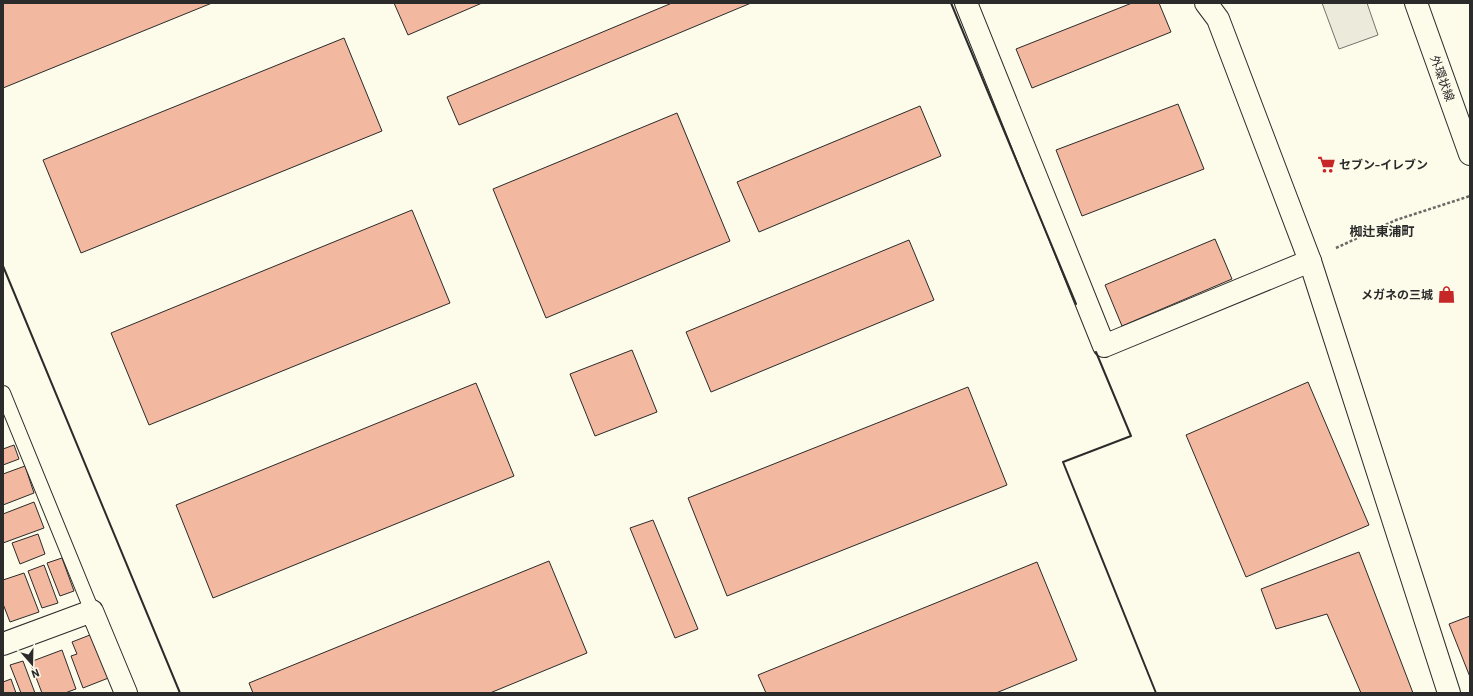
<svg xmlns="http://www.w3.org/2000/svg" width="1473" height="696" viewBox="0 0 1473 696" font-family="Barlow,'Noto Sans JP',sans-serif">
<rect width="100%" height="100%" fill="#fdfbea"/>
<polygon fill="#eceadb" stroke="#74746e" points="1322,3 1367,3 1378,35 1339,49"/>
<g fill="#f2b8a0" stroke="#2b2b2b">
<polygon points="3,3 212,3 3,88"/>
<polygon points="394,3 482,3 408,35"/>
<polygon points="672,3 751,3 459,125 447,97"/>
<polygon points="1132,3 1159,3 1171,32 1032,88 1016,49"/>
<polygon points="344,38 382,131 81,253 43,160"/>
<polygon points="1178,104 1204,169 1082,216 1056,150"/>
<polygon points="920,106 941,156 759,232 737,182"/>
<polygon points="677,113 730,241 546,318 493,189"/>
<polygon points="412,210 450,303 149,425 111,333"/>
<polygon points="1215,239 1232,279 1122,326 1105,285"/>
<polygon points="909,240 934,300 711,392 686,332"/>
<polygon points="632,350 657,412 595,436 570,374"/>
<polygon points="1308,382 1369,525 1246,577 1186,435"/>
<polygon points="476,383 514,476 213,598 176,505"/>
<polygon points="968,387 1007,485 727,596 688,498"/>
<polygon points="14,445 19,459 3,465 3,449"/>
<polygon points="25,466 34,493 3,505 3,474"/>
<polygon points="34,502 44,528 3,543 3,514"/>
<polygon points="653,520 698,629 675,638 630,528"/>
<polygon points="38,534 45,554 20,564 12,543"/>
<polygon points="1359,552 1413,693 1361,693 1327,614 1276,629 1261,589"/>
<polygon points="62,558 74,591 60,596 47,563"/>
<polygon points="549,561 587,653 490,693 253,693 249,683"/>
<polygon points="1037,562 1077,660 996,693 766,693 758,675"/>
<polygon points="44,565 58,603 42,608 28,571"/>
<polygon points="24,573 39,612 10,622 3,604 3,580"/>
<polygon points="1470,616 1470,677 1449,624"/>
<polygon points="95,633 111,677 83,688 71,656 77,654 72,642"/>
<polygon points="62,650 76,689 65,693 42,693 30,662"/>
<polygon points="23,661 35,693 21,693 10,665"/>
<polygon points="11,679 16,693 3,693 3,682"/>
</g>
<g fill="none" stroke-linecap="round" stroke-linejoin="round">
<defs>
<polyline id="service" points="3,393 92,611"/>
<g id="minor">
<polyline points="966,3 1104,346 1310,261"/>
<polyline points="1206,3 1218,19 1310,261 1449,693"/>
<polyline points="3,644 92,611 126,693"/>
</g>
<polyline id="tertiary" points="1416,3 1470,154"/>
</defs>
<use href="#service" stroke="#2b2b2b" stroke-width="16"/>
<use href="#minor" stroke="#2b2b2b" stroke-width="24"/>
<use href="#tertiary" stroke="#2b2b2b" stroke-width="24"/>
<polyline stroke="#6a6964" stroke-width="2.5" stroke-dasharray="3 2" stroke-linecap="butt" points="1336,248 1396,220 1470,196"/>
<use href="#service" stroke="#fdfbea" stroke-width="14"/>
<use href="#minor" stroke="#fdfbea" stroke-width="22"/>
<use href="#tertiary" stroke="#fdfbea" stroke-width="22"/>
<g stroke="#2b2b2b" stroke-width="2">
<polyline points="951,3 1076,304"/>
<polyline points="3,266 180,693"/>
<polyline points="1096,352 1131,436 1063,462 1156,693"/>
</g>
</g>
<defs>
<symbol id="supermarket-bare" viewBox="-9 -9 18 18"><path d="M-6-5.5h2.5l.6 2H6L4.5 2H-2.5L-4.4-4H-6ZM-1.5 3.2a1.3 1.3 0 1 0 .1 0ZM3 3.2a1.3 1.3 0 1 0 .1 0Z" fill="#c62828" stroke="#fdfbea" stroke-width="2.5" paint-order="stroke"/></symbol>
<symbol id="shop-bare" viewBox="-9 -9 18 18"><path d="M-5-2.5h2.3a2.7 3.5 0 0 1 5.4 0H5L5.5 6h-11ZM-1.5-2.5h3a1.5 2.3 0 0 0-3 0Z" fill="#c62828" stroke="#fdfbea" stroke-width="2.5" paint-order="stroke"/></symbol>
</defs>
<g fill-rule="evenodd">
<use href="#supermarket-bare" x="1314" y="152" width="25" height="25"/>
<use href="#shop-bare" x="1434" y="282" width="25" height="25"/>
</g>
<g text-anchor="middle" dominant-baseline="central" stroke-width="3" stroke-linejoin="round" paint-order="stroke">
<g font-size="12" fill="#2b2b2b" stroke="#fdfbea">
<text transform="translate(1443 78) rotate(70)">外環状線</text>
</g>
<g font-size="12" font-weight="bold" fill="#2b2b2b" stroke="#fdfbea" text-anchor="start">
<text x="1339" y="164">セブン-イレブン</text>
<text x="1433" y="294" text-anchor="end">メガネの三城</text>
</g>
<g font-size="13" font-weight="bold" fill="#2b2b2b" stroke="#fdfbea">
<text x="1382" y="231">椥辻東浦町</text>
</g>
</g>
<rect width="1473" height="696" fill="none" stroke="#2b2b2b" stroke-width="8"/>
<g transform="translate(32 664) rotate(160)" stroke="#fdfbea" stroke-width="3" paint-order="stroke">
<path d="M0-3L7 15L0 10L-7 15Z" fill="#2b2b2b"/>
<text y="-6" font-size="11" font-weight="bold" text-anchor="middle" fill="#2b2b2b">N</text>
</g>
</svg>
